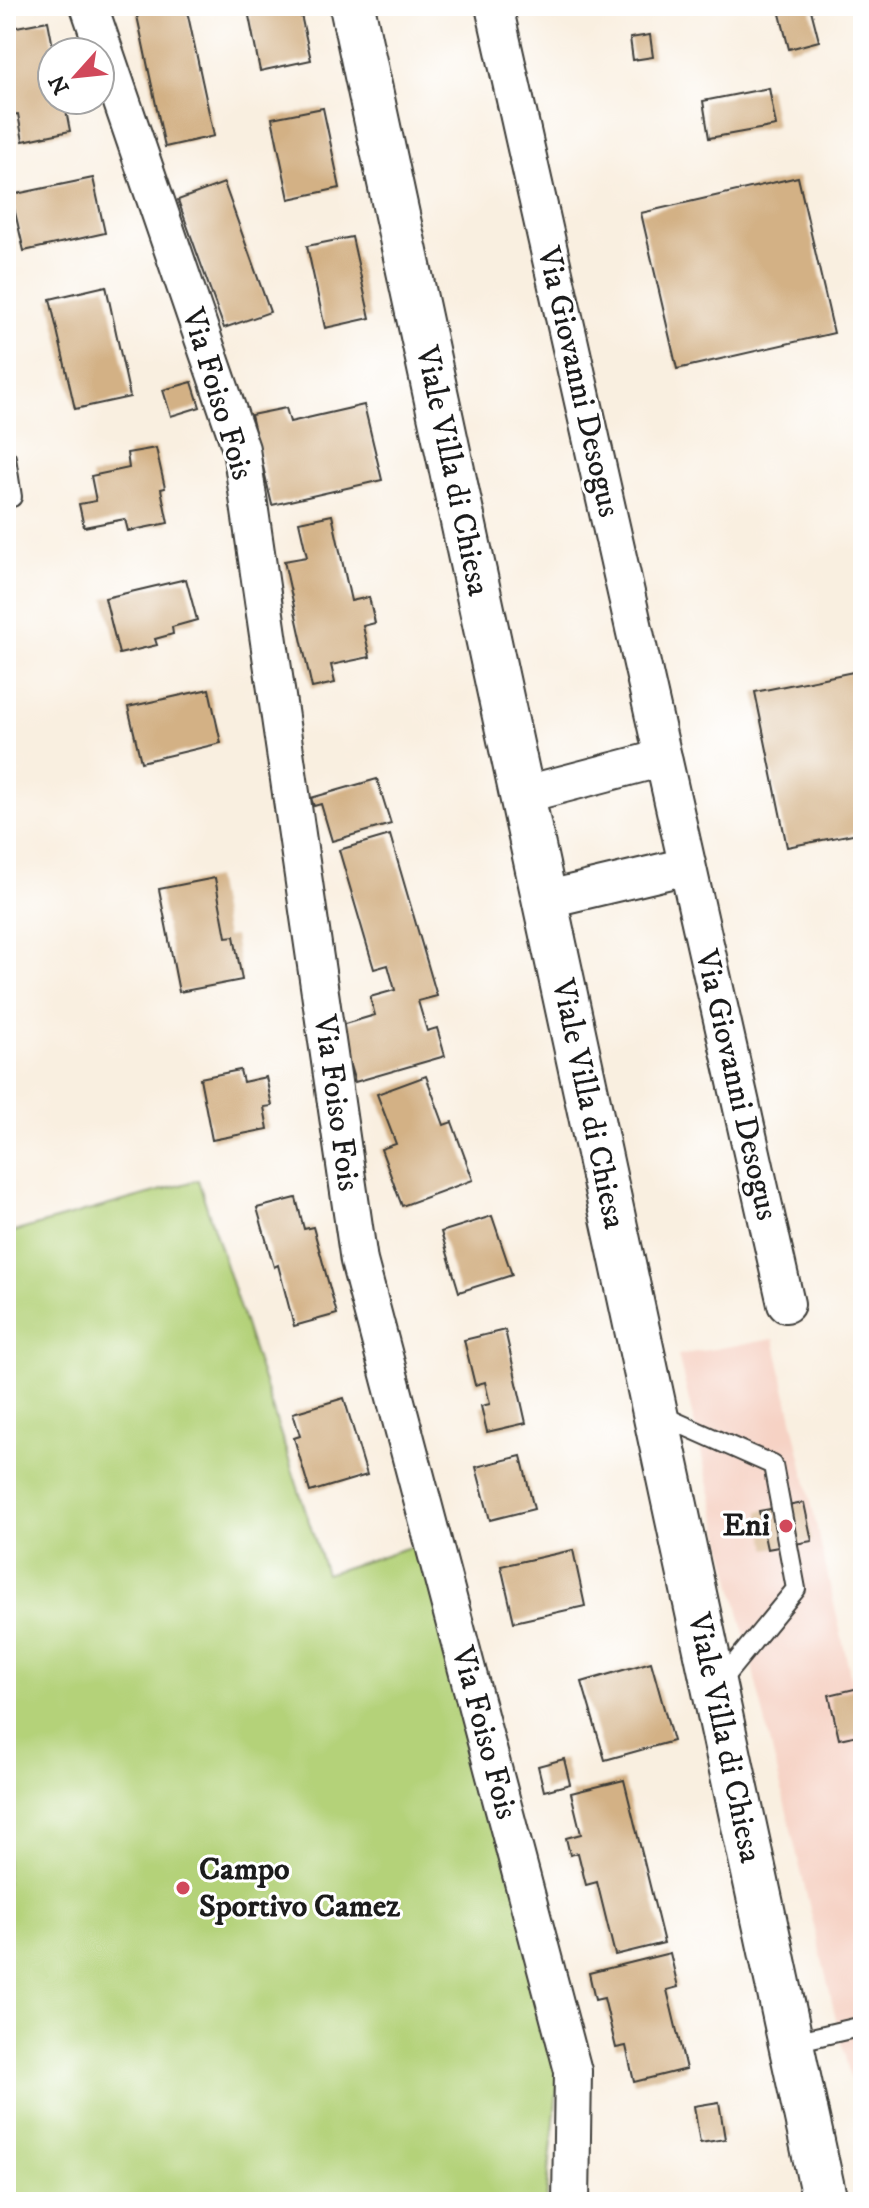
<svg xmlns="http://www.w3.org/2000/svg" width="869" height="2208" viewBox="0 0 869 2208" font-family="'IM FELL DW Pica',serif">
<rect width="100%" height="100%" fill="#fff"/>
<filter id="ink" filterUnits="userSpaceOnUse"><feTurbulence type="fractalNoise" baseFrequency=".0125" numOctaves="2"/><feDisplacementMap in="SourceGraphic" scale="16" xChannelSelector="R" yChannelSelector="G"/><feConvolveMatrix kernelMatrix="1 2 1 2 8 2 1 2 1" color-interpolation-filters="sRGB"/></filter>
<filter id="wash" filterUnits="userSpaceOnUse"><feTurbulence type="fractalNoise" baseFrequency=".006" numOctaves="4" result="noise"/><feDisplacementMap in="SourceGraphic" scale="32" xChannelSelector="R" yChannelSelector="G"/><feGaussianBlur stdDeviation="1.8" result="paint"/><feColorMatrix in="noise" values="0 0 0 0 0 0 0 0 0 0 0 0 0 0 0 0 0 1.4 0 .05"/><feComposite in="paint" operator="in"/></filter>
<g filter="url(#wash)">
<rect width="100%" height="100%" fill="#f9efe0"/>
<polygon fill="#f6d2c4" points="774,1339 853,1687 863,1685 863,2132 678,1355"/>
<polygon fill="#b4d279" stroke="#68774a" stroke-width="2" points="198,1180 326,1574 419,1544 561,2050 546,2202 6,2202 6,1234"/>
<g id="blocks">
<g fill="#d3b185">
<polygon points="160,6 186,6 214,136 165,147 136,11"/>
<polygon points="247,6 299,6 311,60 260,71"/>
<polygon points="778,6 810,6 819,41 789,49"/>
<polygon points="48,21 54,52 52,52 52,100 64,100 70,131 23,141 18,114 10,115 6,97 6,29"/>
<polygon points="650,35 653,57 633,60 630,38"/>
<polygon points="769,88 776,126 709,138 703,101"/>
<polygon points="323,108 340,188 289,199 272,118"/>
<polygon points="798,177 834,333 677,369 641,213"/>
<polygon points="93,178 105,233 24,251 11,195"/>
<polygon points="224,183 270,312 224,328 178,200"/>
<polygon points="352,237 370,318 325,328 307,246"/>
<polygon points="106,286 130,397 75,409 50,299"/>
<polygon points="192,382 200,407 171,416 163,390"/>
<polygon points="364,405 382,480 272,505 251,415 286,408 290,422"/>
<polygon points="156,448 165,488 161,489 168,523 128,531 125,519 84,527 79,504 96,501 91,476 129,468 127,453"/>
<polygon points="332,515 351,601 369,597 375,623 363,626 370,657 331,665 335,683 312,688 284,561 307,557 299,522"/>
<polygon points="186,579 197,620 172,627 173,634 155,639 157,645 119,654 105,598"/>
<polygon points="863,670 863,832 787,847 755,692"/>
<polygon points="209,689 221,743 141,762 128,707"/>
<polygon points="377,779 391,824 332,841 321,804 314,806 311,798"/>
<polygon points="390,835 437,996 418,1001 427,1031 437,1028 445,1056 355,1082 338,1026 375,1015 370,997 395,990 388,965 374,969 339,850"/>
<polygon points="215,878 226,937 234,936 242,980 179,992 159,889"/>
<polygon points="240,1070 243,1082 266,1077 272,1106 264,1107 268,1129 212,1140 200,1078"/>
<polygon points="426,1076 444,1125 452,1122 473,1180 402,1206 381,1149 396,1144 377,1094"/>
<polygon points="296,1198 304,1229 313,1227 337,1314 294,1326 278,1265 274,1267 257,1208"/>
<polygon points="492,1216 512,1275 459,1292 441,1232"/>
<polygon points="505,1330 526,1423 487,1432 481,1406 490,1404 485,1382 475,1385 464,1340"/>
<polygon points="344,1398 367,1475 310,1492 294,1438 300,1436 293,1413"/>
<polygon points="521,1456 534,1509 490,1520 476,1467"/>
<polygon points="804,1503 812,1541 767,1549 759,1511"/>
<polygon points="573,1550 585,1606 514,1622 501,1566"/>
<polygon points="651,1662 673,1741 605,1760 582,1682"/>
<polygon points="863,1687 863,1734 839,1739 829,1695"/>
<polygon points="564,1759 570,1784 544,1791 538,1766"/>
<polygon points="624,1780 664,1943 615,1955 597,1882 586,1885 578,1853 570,1855 566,1838 581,1834 571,1793"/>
<polygon points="670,1953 678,1987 667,1990 686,2069 634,2082 626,2046 616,2048 604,1998 595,2000 589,1973"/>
<polygon points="719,2102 725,2139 700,2143 694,2106"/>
</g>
</g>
</g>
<g filter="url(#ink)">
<use href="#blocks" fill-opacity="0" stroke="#3d3c39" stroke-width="2"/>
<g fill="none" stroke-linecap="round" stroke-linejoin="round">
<defs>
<g id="service">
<polyline points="6,458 12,497"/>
<polyline points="658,1414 773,1465 796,1589 718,1684"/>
<polyline points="790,2043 863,2026"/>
</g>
<g id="minor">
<polyline points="89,6 241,449 359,1261 573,2071 571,2202"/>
<polyline points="494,6 786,1304"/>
<polyline points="522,795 663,758"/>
<polyline points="544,900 687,866"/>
</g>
<polyline id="primary" points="352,6 825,2202"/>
</defs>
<use href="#service" stroke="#3d3c39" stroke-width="22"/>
<use href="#minor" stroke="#3d3c39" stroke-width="40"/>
<use href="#primary" stroke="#3d3c39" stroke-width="48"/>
<use href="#service" stroke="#fff" stroke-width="18"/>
<use href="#minor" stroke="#fff" stroke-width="36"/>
<use href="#primary" stroke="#fff" stroke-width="44"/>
</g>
</g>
<g fill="#d1495b" stroke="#fff" stroke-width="3">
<circle cx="786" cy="1526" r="8"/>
<circle cx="183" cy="1888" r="8"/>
</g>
<g text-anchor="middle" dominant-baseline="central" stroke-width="6" stroke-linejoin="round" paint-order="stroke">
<g font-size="32" fill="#1c1c1c" stroke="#fff">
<text transform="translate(578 382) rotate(77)">Via Giovanni Desogus</text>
<text transform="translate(217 394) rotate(73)">Via Foiso Fois</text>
<text transform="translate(452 471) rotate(78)">Viale Villa di Chiesa</text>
<text transform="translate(736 1085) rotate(77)">Via Giovanni Desogus</text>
<text transform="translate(336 1103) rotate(82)">Via Foiso Fois</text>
<text transform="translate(588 1104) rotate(78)">Viale Villa di Chiesa</text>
<text transform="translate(484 1733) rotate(75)">Via Foiso Fois</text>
<text transform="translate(724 1738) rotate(78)">Viale Villa di Chiesa</text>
</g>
<g font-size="32" font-weight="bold" fill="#1c1c1c" stroke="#fff" text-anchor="end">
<text x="770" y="1526">Eni</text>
<text x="199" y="1870" text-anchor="start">Campo<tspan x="199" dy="37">Sportivo Camez</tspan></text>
</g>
</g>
<rect width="869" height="2208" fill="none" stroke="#fff" stroke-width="32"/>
<g transform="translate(76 76) rotate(243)"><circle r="38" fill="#ffffff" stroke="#a4a4a4" stroke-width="2"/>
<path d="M0-6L14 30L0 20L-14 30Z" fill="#d1495b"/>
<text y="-12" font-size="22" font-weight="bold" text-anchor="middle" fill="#1c1c1c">N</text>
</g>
</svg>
